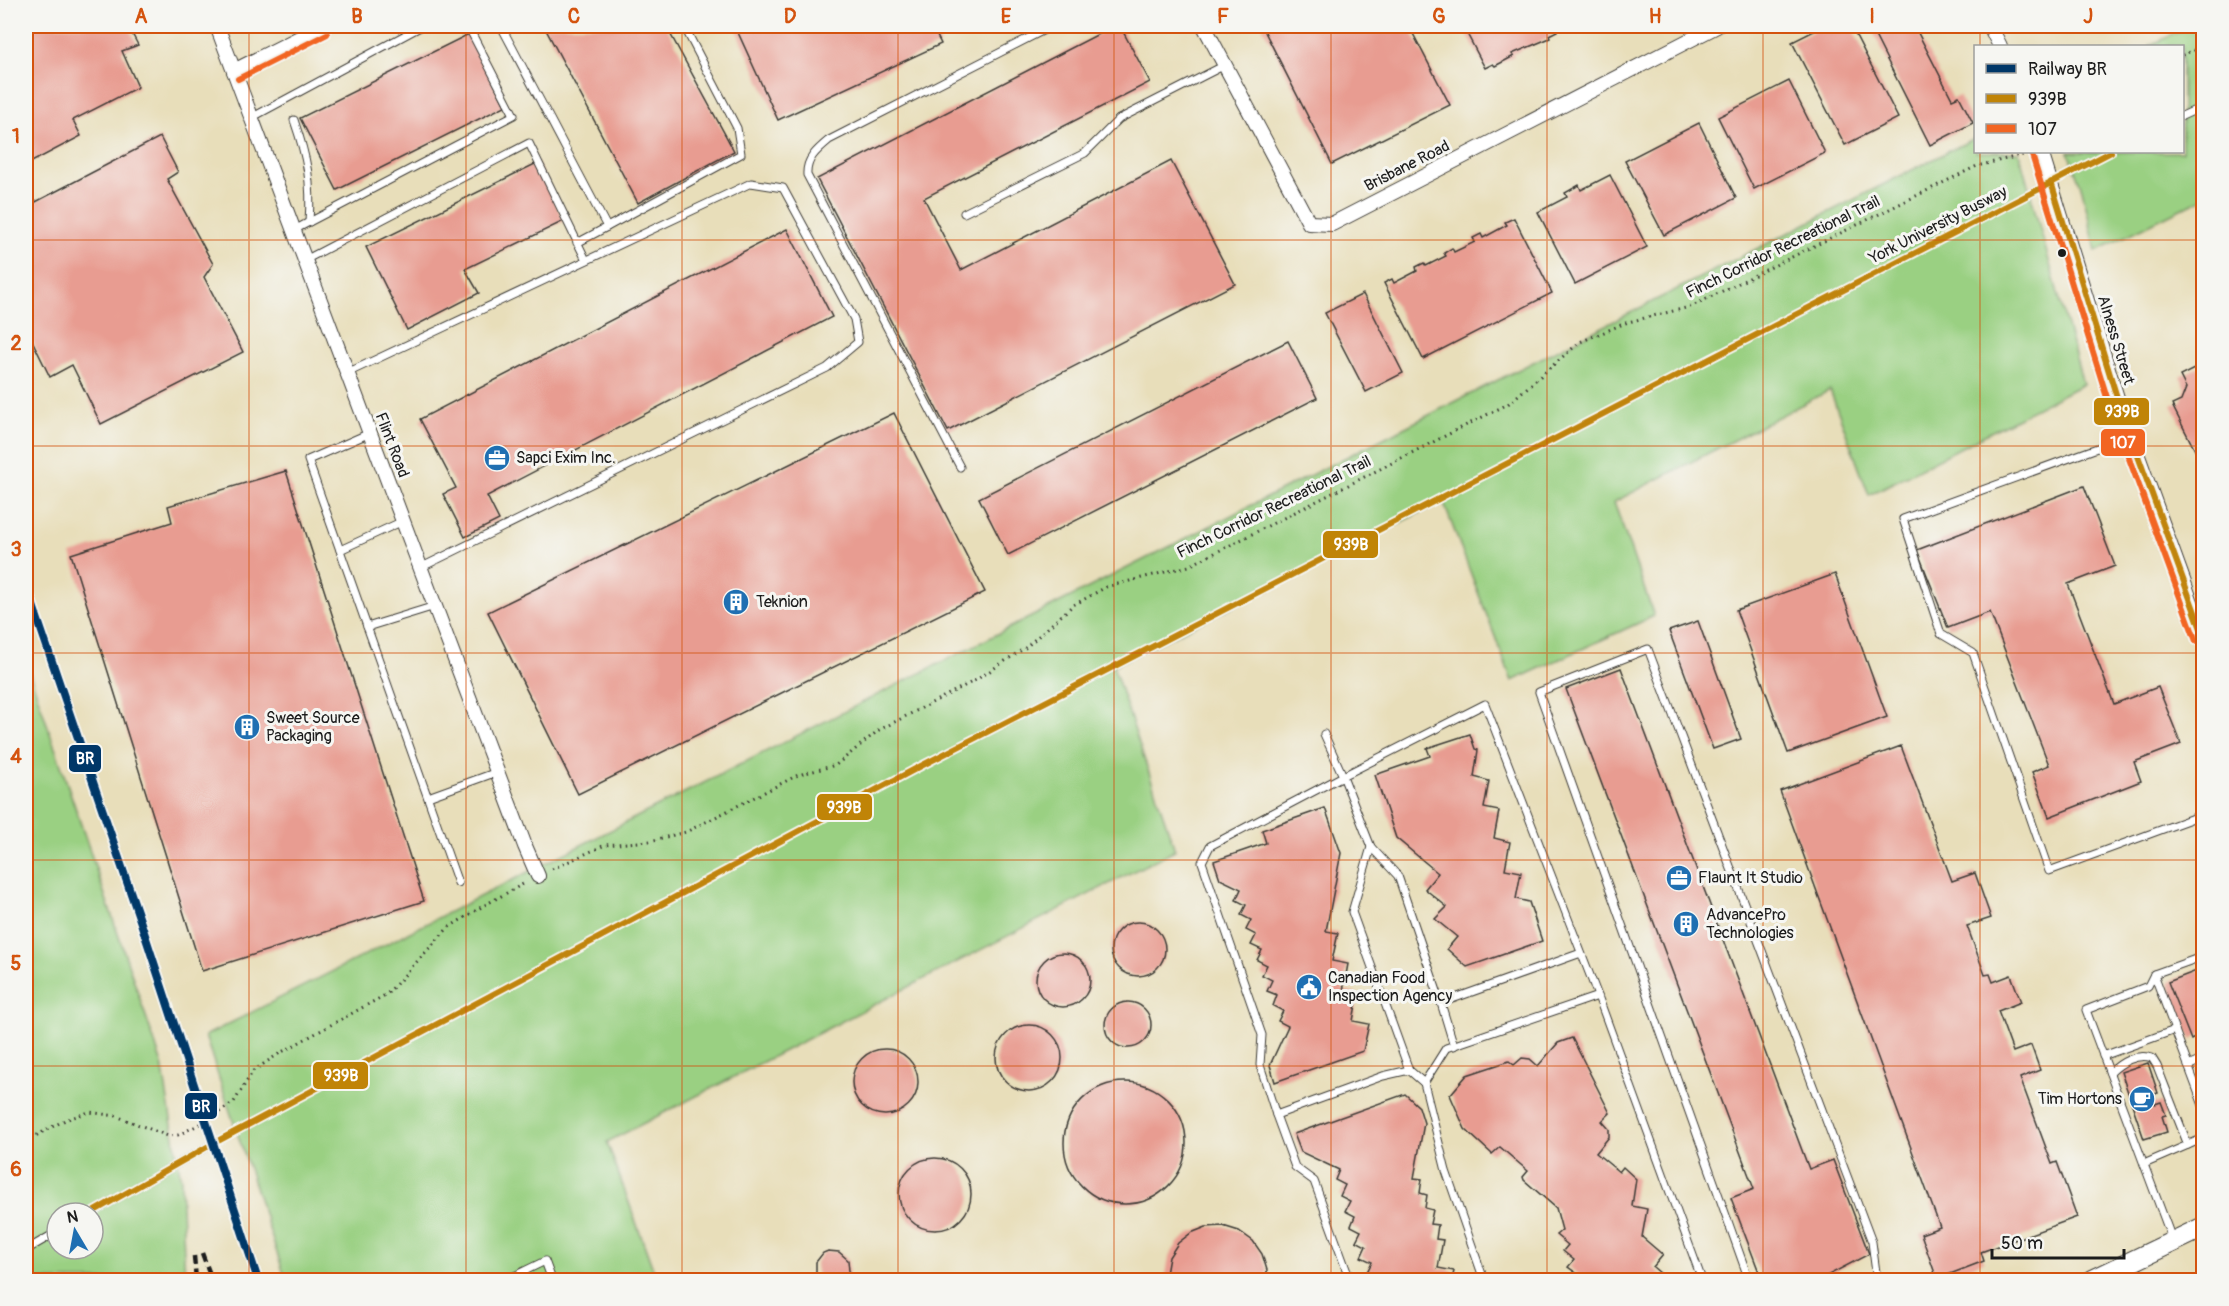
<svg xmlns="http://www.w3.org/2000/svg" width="2229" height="1306" viewBox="0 0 2229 1306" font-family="Pangolin,sans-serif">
<rect width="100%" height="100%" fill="#f6f6f2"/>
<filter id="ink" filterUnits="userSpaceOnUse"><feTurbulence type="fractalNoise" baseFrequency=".0167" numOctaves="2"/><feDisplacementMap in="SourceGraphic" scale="12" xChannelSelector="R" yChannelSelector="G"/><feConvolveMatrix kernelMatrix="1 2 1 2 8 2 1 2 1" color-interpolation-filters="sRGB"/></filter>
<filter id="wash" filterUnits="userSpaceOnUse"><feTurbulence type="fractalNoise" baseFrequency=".008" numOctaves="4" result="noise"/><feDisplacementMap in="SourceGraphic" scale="24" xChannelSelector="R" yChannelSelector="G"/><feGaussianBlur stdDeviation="1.35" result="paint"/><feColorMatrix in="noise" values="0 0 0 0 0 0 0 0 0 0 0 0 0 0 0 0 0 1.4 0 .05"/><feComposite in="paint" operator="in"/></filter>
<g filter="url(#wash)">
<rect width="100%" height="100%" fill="#e8deba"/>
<g fill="#9ad082" stroke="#5b764f" stroke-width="1.5" fill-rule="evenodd">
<polygon points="2191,26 2203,26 2203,198 2096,251 2082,189 2068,152 2182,152 2182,46 2149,46"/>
<polygon points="1975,138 1976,152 2019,152 2083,384 1869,495 1830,390 1614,502 1654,616 1512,681 1443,501 1113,666 1175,850 607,1142 657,1280 286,1280 205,1036"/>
<path d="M26 662 162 1064 181 1180 185 1280H26ZM57 1213H93V1249H57Z"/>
</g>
<g id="blocks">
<g fill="#e89c91">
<polygon points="26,26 128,26 138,45 122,51 138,87 73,120 81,136 26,165"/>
<polygon points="544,26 666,26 734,151 638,203"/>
<polygon points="735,26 809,26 812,32 827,26 932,26 941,44 778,120"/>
<polygon points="1114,26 1120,26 1150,82 924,198 961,270 1171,161 1235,284 948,431 817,179"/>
<polygon points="1262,26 1409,26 1450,105 1332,164"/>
<polygon points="1463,26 1554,26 1557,31 1549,35 1550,38 1512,54 1514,56 1495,66 1493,64 1485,68"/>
<polygon points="1824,26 1851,26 1898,118 1845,145 1792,42"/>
<polygon points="1870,26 1923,26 1916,29 1952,99 1959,96 1973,123 1930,145"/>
<polygon points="469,34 505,106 337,190 300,118"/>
<polygon points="1789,81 1825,153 1754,189 1718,117"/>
<polygon points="1699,123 1736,198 1664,235 1625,161"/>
<polygon points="160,137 178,172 167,179 213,264 204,277 243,352 101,424 72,365 50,377 26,328 26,207"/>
<polygon points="537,163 564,221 465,269 479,293 407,330 366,247"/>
<polygon points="1610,175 1647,247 1575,284 1538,212 1567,197 1565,193 1579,185 1581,190"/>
<polygon points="1514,218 1552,293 1423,359 1384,283 1392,279 1394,283 1417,271 1416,267 1424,263 1426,266 1446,256 1444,253 1452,248 1454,252 1475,242 1473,238 1481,234 1483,238 1507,225 1505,222"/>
<polygon points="787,229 832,317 487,496 499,520 465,537 443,494 456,488 420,419"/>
<polygon points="1363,294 1403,373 1366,392 1325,313"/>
<polygon points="1288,341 1317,398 1008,555 979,498"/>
<polygon points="2204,364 2204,468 2172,405 2181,401 2186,388 2180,376"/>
<polygon points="894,413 985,592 578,794 488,612"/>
<polygon points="286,471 424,901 202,971 71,554 172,522 168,506"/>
<polygon points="2084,486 2115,566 2068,584 2114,704 2158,687 2181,744 2134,762 2141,781 2049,817 2032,772 2049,765 1990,612 1948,628 1917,550"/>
<polygon points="1835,574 1887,717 1788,753 1736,610"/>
<polygon points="1698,621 1741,739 1713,749 1669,631"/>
<polygon points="1621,668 1809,1169 1833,1160 1869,1254 1819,1280 1762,1280 1731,1198 1754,1189 1566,689"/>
<polygon points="1470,734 1475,749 1478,750 1474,777 1489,781 1484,808 1499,811 1494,838 1510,842 1505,869 1521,872 1516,899 1529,902 1542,941 1467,967 1447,949 1457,937 1435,919 1447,907 1425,889 1438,873 1396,838 1375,775 1430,756 1427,748"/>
<polygon points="1901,746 1952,881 1975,873 1991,918 1967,926 1985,975 1990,974 1993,982 2011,975 2021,1002 1998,1011 2013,1052 2031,1045 2040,1070 2020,1078 2052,1164 2057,1162 2077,1217 1981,1252 1984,1261 1937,1279 1921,1234 1940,1227 1780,791"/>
<polygon points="1325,808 1341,853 1326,931 1338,933 1332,961 1348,964 1343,991 1358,994 1353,1021 1369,1024 1363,1051 1275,1082 1270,1065 1288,1026 1278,1021 1283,1011 1273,1006 1277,995 1267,991 1272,980 1262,975 1267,965 1257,960 1262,950 1251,945 1256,935 1246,930 1251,920 1241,915 1246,905 1236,900 1241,889 1220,879 1214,861 1266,843 1262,830"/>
<circle cx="1138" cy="949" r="27"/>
<circle cx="1063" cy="980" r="27"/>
<polygon points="2204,968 2204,1033 2191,1040 2168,982"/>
<circle cx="1128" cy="1025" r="23"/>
<circle cx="1029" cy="1058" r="33"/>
<polygon points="1572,1038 1610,1113 1602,1121 1609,1129 1609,1137 1596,1153 1619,1172 1623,1167 1636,1179 1632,1206 1647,1209 1642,1237 1663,1255 1653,1267 1668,1280 1575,1280 1579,1275 1568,1267 1574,1260 1563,1251 1568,1245 1556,1235 1562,1230 1556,1208 1524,1180 1523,1177 1528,1171 1500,1147 1492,1154 1465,1129 1450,1095 1467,1075 1509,1061 1514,1065 1522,1058 1530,1059 1538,1066 1558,1043"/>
<circle cx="885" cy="1082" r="33"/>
<polygon points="2148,1063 2158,1093 2152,1095 2155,1104 2161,1102 2166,1115 2162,1116 2167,1132 2144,1139 2121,1072"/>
<circle cx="1125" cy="1143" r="61"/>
<polygon points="1405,1094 1419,1107 1424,1123 1414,1178 1422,1179 1420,1193 1427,1195 1425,1208 1433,1210 1430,1224 1438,1225 1436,1239 1443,1240 1438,1268 1454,1271 1452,1280 1375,1280 1377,1277 1367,1272 1372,1262 1361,1257 1366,1246 1356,1241 1361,1231 1351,1226 1355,1216 1345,1211 1350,1201 1340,1196 1345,1185 1335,1180 1339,1170 1301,1152 1294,1134"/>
<circle cx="935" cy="1194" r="36"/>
<polygon points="1223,1226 1239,1231 1253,1241 1262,1254 1267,1270 1266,1280 1167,1280 1166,1274 1169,1257 1178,1243 1191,1233 1206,1227"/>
<polygon points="828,1251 839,1252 848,1260 849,1271 844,1280 820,1280 816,1273 816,1262 823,1253"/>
</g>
</g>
</g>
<g filter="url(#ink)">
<use href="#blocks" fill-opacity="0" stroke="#3b3934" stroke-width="1.5"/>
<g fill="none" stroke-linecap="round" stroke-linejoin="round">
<defs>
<g id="service">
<polyline points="501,26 607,227 577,243"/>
<polyline points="2182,116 2204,106"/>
<polyline points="251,118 422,26"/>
<path d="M294 120C307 158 312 182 309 222"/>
<polyline points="964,213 1085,153 1119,119 1225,65"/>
<polyline points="607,227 741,154 737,128 684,26"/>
<polyline points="294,230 514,115 468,26"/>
<polyline points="305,260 529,143 586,260"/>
<polyline points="347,373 751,183 783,188 854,319 858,342 827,368 420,568"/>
<polyline points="370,433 308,460 458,883"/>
<polyline points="2130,436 1903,519 1941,634 1973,653 2049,871 2204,814"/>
<path d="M960 467 807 175C806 159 817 150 829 140L1052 26"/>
<polyline points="340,550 403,521"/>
<polyline points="367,627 435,606"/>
<polyline points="428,797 497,772"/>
<polyline points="1371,847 1352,912 1409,1070"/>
<polyline points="1581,953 1441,1003 1398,876 1371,847 1343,776 1485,704 1598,996"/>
<polyline points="2154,974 2204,1108"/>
<polyline points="1441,1003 1454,1046"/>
<polyline points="2103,1056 2175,1030"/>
<polyline points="2188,1066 2204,1059"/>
<path d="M2110 1073C2121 1062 2137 1053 2152 1058L2157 1066 2188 1145"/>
<polyline points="1424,1083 1446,1048 1598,996 1702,1280"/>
<polyline points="1276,1115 1260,1065 1262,1035 1202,862 1210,846 1343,776 1324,734"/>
<polyline points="2144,1164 2204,1138"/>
<polyline points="91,1213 214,1143 921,766 2111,152"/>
<polyline points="2172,1239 2086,1010 2148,986 2154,974 2204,956"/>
<polyline points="26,1250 57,1232"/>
<polyline points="506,1280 545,1261 552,1280"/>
<polyline points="1350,1280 1314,1181 1295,1167 1276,1115 1383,1076 1409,1070 1424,1083 1446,1171 1484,1280"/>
<polyline points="1749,1280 1539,692 1648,649 1872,1242 1877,1280"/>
</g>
<g id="minor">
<polyline points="217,26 525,846 538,876"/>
<polyline points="1204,26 1309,223 1332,224 1717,26"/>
<polyline points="1990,26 2000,46"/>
<polyline points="234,71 323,26"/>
<polyline points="2041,152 2118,401 2204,638"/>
</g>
<polyline id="secondary" points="2093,1280 2204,1227"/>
</defs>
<use href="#service" stroke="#3b3934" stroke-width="9"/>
<use href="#minor" stroke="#3b3934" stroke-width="16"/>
<use href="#secondary" stroke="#3b3934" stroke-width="22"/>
<g stroke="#3b3934" stroke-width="3" stroke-dasharray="1.5 4.5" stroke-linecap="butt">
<polyline points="2182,55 2204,46"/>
<polyline points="552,869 605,845 650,841 686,832 798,775 836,765 879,730 976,680 1025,648 1072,606 1106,587 1189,566 1508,404 1580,342 1628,322 1690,307 1977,166 2027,154"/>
<polyline points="26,1141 65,1120 89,1112 116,1116 168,1136 178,1135 206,1121 234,1102 253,1071 280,1053 387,994 448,928 483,906 525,883"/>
</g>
<use href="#service" stroke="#fff" stroke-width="7"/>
<use href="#minor" stroke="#fff" stroke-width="14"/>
<use href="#secondary" stroke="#fff" stroke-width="20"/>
<g stroke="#1c1c1c" stroke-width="4.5" stroke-dasharray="9 4.5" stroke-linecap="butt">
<polyline points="202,1253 212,1280"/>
<polyline points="194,1256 196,1280"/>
</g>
<defs>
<g id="bus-1">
<polyline points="2051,182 2118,401 2204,637"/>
<polyline points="91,1213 214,1143 921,766 2111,152"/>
</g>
<g id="bus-2">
<polyline points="238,79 327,34"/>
<polyline points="2032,155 2109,404 2196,641"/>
</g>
</defs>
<use href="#bus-1" stroke="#f6f6f2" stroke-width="10"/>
<use href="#bus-2" stroke="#f6f6f2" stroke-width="10"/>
<use href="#bus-1" stroke="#c08407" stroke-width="6"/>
<use href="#bus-2" stroke="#f26522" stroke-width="6"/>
<defs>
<polyline id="rail-1" points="26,585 142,926 258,1280"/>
</defs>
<use href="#rail-1" stroke="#f6f6f2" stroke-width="12"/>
<use href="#rail-1" stroke="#003768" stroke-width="8"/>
</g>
</g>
<path fill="none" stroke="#d4530e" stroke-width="1.5" stroke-opacity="0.55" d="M249 26V1280M466 26V1280M682 26V1280M898 26V1280M1114 26V1280M1331 26V1280M1547 26V1280M1763 26V1280M1980 26V46M1980 152V1280M26 240H2204M26 446H2204M26 653H2204M26 860H2204M26 1066H2204"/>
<defs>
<symbol id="office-disc" viewBox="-11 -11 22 22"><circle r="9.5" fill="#1f6fb2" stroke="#f6f6f2"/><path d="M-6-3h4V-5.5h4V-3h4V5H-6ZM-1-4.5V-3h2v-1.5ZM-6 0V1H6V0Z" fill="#fff"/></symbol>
<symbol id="building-disc" viewBox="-11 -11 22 22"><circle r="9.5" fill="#1f6fb2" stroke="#f6f6f2"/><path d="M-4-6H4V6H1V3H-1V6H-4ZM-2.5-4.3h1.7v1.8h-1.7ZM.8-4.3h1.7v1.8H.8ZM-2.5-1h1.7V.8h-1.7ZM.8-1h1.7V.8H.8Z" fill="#fff"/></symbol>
<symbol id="civic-disc" viewBox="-11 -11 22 22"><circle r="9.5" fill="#1f6fb2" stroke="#f6f6f2"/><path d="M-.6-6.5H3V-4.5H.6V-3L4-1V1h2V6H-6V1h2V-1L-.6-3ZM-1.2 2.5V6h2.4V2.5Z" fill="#fff"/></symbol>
<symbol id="cafe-disc" viewBox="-11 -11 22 22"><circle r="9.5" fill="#1f6fb2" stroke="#f6f6f2"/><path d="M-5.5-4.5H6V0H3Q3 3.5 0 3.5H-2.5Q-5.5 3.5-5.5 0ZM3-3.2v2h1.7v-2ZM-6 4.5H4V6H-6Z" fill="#fff"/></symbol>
</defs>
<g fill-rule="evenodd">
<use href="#office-disc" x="482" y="443" width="30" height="30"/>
<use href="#building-disc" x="721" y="587" width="30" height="30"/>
<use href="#building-disc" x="232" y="712" width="30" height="30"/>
<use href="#office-disc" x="1664" y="863" width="30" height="30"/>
<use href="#building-disc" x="1671" y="909" width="30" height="30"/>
<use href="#civic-disc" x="1294" y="972" width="30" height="30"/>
<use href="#cafe-disc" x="2127" y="1084" width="30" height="30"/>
</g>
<circle fill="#1c1c1c" stroke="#f6f6f2" stroke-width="2" cx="2062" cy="253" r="5"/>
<g text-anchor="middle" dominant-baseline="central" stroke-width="6" stroke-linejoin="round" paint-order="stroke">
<g font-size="16" fill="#1c1c1c" stroke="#f6f6f2">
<text transform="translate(1407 166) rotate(-27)">Brisbane Road</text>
<text transform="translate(1938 225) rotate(-27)">York University Busway</text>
<text transform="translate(1783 247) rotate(-26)">Finch Corridor Recreational Trail</text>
<text transform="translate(2116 340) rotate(73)">Alness Street</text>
<text transform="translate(392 445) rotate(69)">Flint Road</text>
<text transform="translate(1274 507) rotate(-26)">Finch Corridor Recreational Trail</text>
</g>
<g font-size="16" fill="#1c1c1c" stroke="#f6f6f2" text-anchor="start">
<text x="516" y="458">Sapci Exim Inc.</text>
<text x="756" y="602">Teknion</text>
<text x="266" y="718">Sweet Source<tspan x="266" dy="18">Packaging</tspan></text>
<text x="1698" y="878">Flaunt It Studio</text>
<text x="1706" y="915">AdvancePro<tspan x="1706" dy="18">Technologies</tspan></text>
<text x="1328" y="978">Canadian Food<tspan x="1328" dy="18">Inspection Agency</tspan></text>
<text x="2122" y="1099" text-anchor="end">Tim Hortons</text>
</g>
</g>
<g stroke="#f6f6f2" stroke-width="2">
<rect x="2093" y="397" width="57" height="29" rx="6" fill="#c08407"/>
<rect x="2100" y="428" width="46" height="29" rx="6" fill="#f26522"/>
<rect x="1322" y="530" width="57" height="29" rx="6" fill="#c08407"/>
<rect x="68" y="744" width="34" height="29" rx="6" fill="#003768"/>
<rect x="816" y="793" width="57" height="28" rx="6" fill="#c08407"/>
<rect x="312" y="1061" width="57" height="29" rx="6" fill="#c08407"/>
<rect x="184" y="1092" width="34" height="28" rx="6" fill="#003768"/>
</g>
<g font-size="16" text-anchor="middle" font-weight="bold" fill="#fff">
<text x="2122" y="417">939B</text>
<text x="2123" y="448">107</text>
<text x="1351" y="550">939B</text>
<text x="85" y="764">BR</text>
<text x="844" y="813">939B</text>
<text x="341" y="1081">939B</text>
<text x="201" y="1112">BR</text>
</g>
<rect width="2229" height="1306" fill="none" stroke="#f6f6f2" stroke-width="66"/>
<rect x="1974" y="45" width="210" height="108" fill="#f6f6f2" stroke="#9f9f9c" stroke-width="1.5"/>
<rect x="1986" y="64" width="30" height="9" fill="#003768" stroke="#9f9f9c" stroke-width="1.5"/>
<text x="2028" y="75" font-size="18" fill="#1c1c1c">Railway BR</text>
<rect x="1986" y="94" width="30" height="9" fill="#c08407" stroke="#9f9f9c" stroke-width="1.5"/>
<text x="2028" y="105" font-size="18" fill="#1c1c1c">939B</text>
<rect x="1986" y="124" width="30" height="9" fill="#f26522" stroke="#9f9f9c" stroke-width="1.5"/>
<text x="2028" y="135" font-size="18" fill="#1c1c1c">107</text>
<g transform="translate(75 1231) rotate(350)"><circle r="28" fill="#f6f6f2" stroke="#9f9f9c" stroke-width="1.5"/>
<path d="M0-4.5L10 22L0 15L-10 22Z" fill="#1f6fb2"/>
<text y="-9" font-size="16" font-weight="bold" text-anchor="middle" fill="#1c1c1c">N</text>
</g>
<path d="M1992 1249v9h132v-9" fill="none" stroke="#1c1c1c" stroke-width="3"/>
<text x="2001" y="1249" font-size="18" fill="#1c1c1c" stroke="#f6f6f2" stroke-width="4.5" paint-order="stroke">50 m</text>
<rect x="33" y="33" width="2163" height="1240" fill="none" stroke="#d4530e" stroke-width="2"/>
<g font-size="20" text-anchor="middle" font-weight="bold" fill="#d4530e">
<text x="141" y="23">A</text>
<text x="357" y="23">B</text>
<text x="574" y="23">C</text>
<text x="790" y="23">D</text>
<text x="1006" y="23">E</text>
<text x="1223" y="23">F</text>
<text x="1439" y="23">G</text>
<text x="1655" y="23">H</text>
<text x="1872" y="23">I</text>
<text x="2088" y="23">J</text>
<text x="16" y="143">1</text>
<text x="16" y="350">2</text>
<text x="16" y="556">3</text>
<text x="16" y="763">4</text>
<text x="16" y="970">5</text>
<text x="16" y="1176">6</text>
</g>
</svg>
